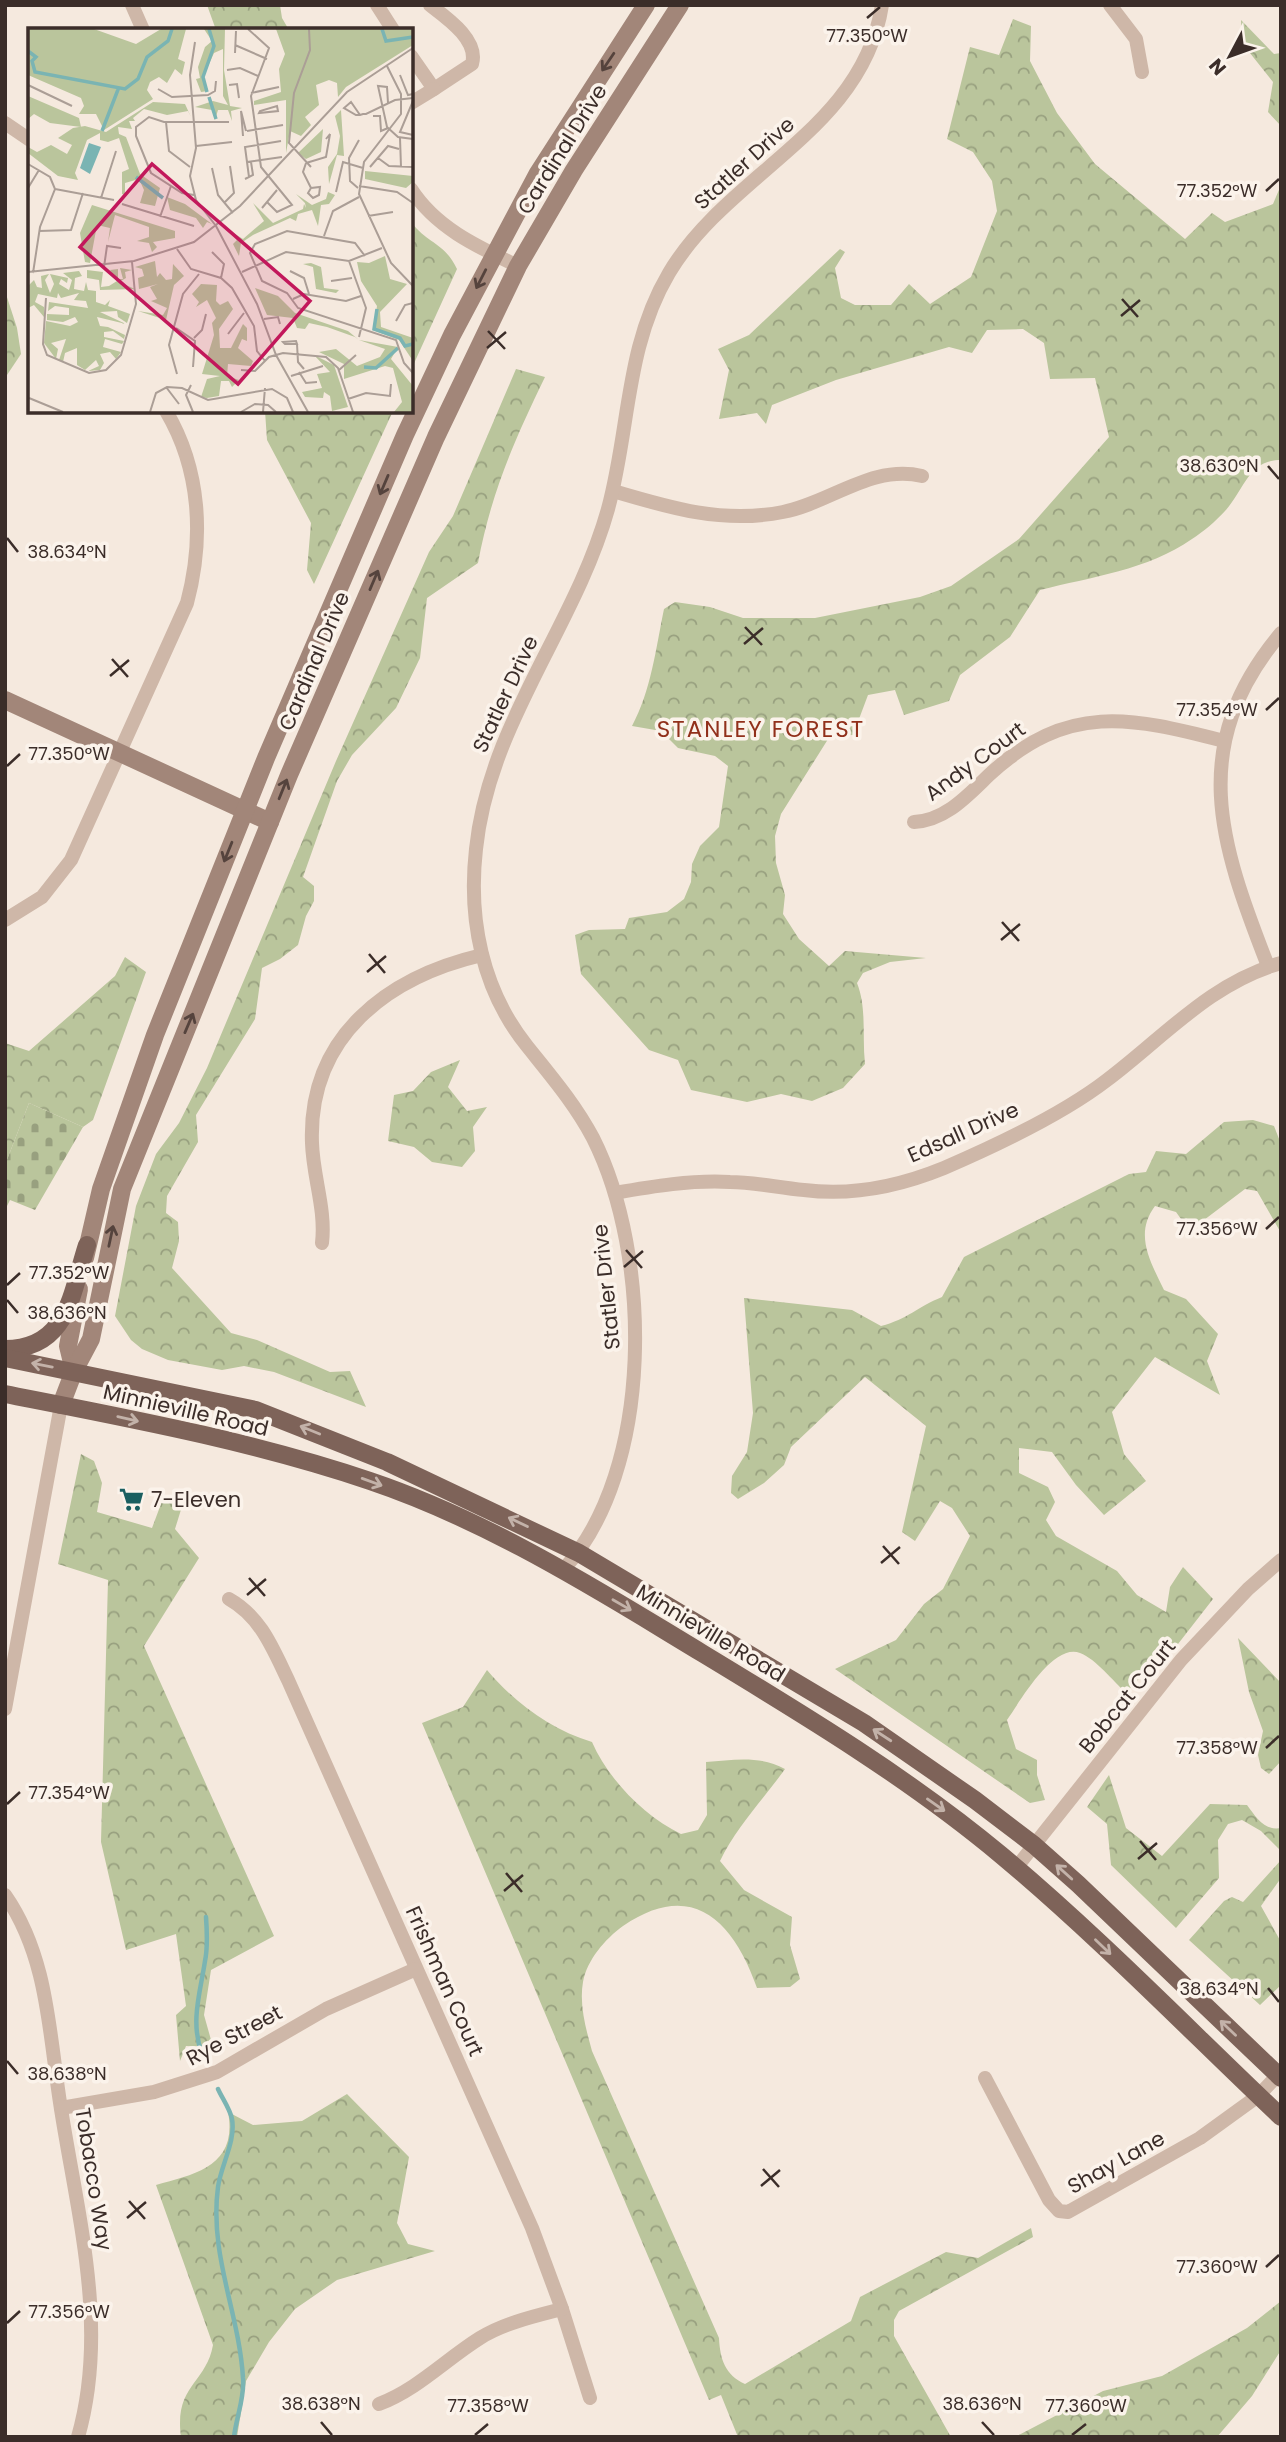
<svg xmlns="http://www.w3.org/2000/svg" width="1286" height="2442" viewBox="0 0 1286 2442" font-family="Poppins,sans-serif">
<defs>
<pattern id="forest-crowns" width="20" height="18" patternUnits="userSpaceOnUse" patternTransform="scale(1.75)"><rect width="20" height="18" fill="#bac59c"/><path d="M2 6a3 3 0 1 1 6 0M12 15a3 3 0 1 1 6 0" fill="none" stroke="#98a07f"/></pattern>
<pattern id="cemetery-stones" width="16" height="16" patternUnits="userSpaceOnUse" patternTransform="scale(1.75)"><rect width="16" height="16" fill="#bac59c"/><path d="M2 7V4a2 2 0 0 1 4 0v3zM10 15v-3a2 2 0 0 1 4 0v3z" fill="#98a07f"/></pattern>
</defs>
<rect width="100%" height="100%" fill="#f5e9de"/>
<g fill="url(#forest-crowns)">
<polygon points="207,5 280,5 282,18 289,30 216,30"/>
<path d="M1013 19 1031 26 1030 61 1057 113 1095 164 1185 239 1212 213 1225 222 1273 204 1281 185V460C1248 460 1244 491 1225 511 1216 521 1203 532 1192 539 1148 570 1091 577 1040 590L1010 637 960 675 949 701 904 715 895 690 868 695 853 735 830 736 781 814 775 836 776 863 785 895 783 914 799 939 829 966 845 951 926 958 890 962 863 973 857 983C867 1008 862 1037 865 1064L843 1088 812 1101 781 1094 747 1102 691 1090 678 1060 649 1050 581 974 575 935 589 930 625 929 629 918 667 912 684 899 691 882 692 864 700 846 719 827 728 766 715 756 678 748 661 731 632 726C651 691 656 648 664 609L675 602 710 607 743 618H815L920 597 951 586 1019 539 1109 437 1095 378 1050 379 1044 343 1023 329 987 330 972 353 949 347 836 380 772 405 766 424 757 413 719 419 729 370 718 349 749 335 840 249 845 252 835 268 841 298 855 305H891L909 284 930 304 971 277 997 211 992 181 973 152 947 139 970 47 999 55Z"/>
<polygon points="1241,20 1274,54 1281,53 1281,126 1268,112 1273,82 1242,43"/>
<path d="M411 222C429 245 444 242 457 269L411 370Z"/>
<polygon points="5,291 17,328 21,354 5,378"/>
<path d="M516 369 545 377C514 441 491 493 478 563L427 598 420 658 396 708 352 755 337 781 303 877 314 886V901L306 916 298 945 280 959 262 968 255 1019 196 1115 198 1142 167 1196 166 1213 178 1222 179 1241 172 1268 231 1333 257 1340 330 1372 350 1371 366 1407 274 1372 244 1366 222 1370 168 1360 142 1349 131 1340 115 1316 136 1206 156 1154 179 1123 207 1068 336 761 429 552 453 516Z"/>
<polygon points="265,411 393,411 314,584 307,570 311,523 267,440"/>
<polygon points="125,957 146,972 93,1120 83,1127 29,1103 5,1165 5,1043 29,1051 115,976"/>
<polygon points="460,1060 448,1087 467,1111 487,1107 473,1127 475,1151 462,1167 432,1162 414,1147 388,1141 394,1095 413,1091 431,1072"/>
<path d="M1253 1120 1274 1126 1281 1144V1233L1257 1191 1245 1189 1204 1220 1186 1226 1176 1212 1155 1206C1134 1234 1150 1261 1164 1290L1186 1299 1218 1334 1207 1361 1220 1395 1155 1357 1112 1412 1124 1454 1146 1481 1104 1515 1076 1485 1052 1452 1019 1448V1473L1048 1487 1055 1502 1046 1520 1056 1536 1117 1571 1137 1595 1166 1612 1170 1587 1183 1567 1213 1599 1178 1644 1151 1665 1126 1693C1113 1681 1096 1659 1080 1653 1053 1643 1021 1700 1007 1720L1016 1749 1037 1760V1775L1045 1800 1030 1803 835 1669 896 1640 924 1604 943 1589 970 1536 952 1508 940 1501 915 1541 902 1532 926 1426 865 1377 791 1447 784 1465 764 1483 738 1499 731 1493 732 1476 747 1452 753 1413 744 1298 852 1310 881 1326C908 1319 917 1307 942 1297L964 1257 1129 1174 1146 1172 1156 1151 1186 1154 1224 1122Z"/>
<polygon points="81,1454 94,1461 102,1483 97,1512 152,1528 164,1496 184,1500 175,1529 199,1558 144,1646 274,1936 211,1970 204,2015 213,2047 186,2046 180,2061 176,2015 186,2006 176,1934 126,1950 101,1842 108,1580 58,1564"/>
<polygon points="1238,1638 1281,1683 1281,1761 1269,1774 1261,1768 1258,1755 1263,1731 1249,1692"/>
<path d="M487 1670C514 1702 551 1730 592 1742 608 1779 644 1816 681 1834L698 1830 707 1815 706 1762C733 1760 760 1755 785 1769 763 1800 737 1826 720 1861L744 1890 792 1917 790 1945 800 1979 790 1987 757 1988C733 1920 692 1879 623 1926 605 1939 587 1960 583 1982 579 2005 586 2029 592 2051L719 2338C720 2359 725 2375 745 2384L851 2321 860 2297 946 2252 978 2258 1031 2228 1033 2237 899 2311 894 2320V2336L951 2437H738L721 2395 709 2400 422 1723 463 1707Z"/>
<path d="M1109 1775 1126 1828 1162 1856 1210 1804 1247 1805C1256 1817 1264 1831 1281 1828V1851L1261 1831 1242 1820 1228 1824 1218 1840 1219 1878 1176 1928 1111 1865 1107 1824 1087 1807Z"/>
<polygon points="1281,1860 1281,1878 1261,1906 1281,1942 1281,1985 1260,2005 1189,1940 1224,1901 1232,1897 1243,1902"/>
<path d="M347 2094 409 2157 397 2223 408 2244 435 2251 337 2280 295 2309 269 2342 246 2381 237 2437H181C174 2385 206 2384 213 2345L156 2185C197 2174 238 2165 228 2112L253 2125 302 2121Z"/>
<polygon points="1281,2301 1281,2350 1252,2396 1217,2437 1015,2437 1103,2391 1162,2376 1247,2328"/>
</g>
<polygon fill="url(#cemetery-stones)" points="29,1103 83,1127 35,1210 10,1200 5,1210 5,1165"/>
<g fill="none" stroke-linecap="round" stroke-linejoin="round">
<g stroke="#7ab4b3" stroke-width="4.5">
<path d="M202 2054C190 2022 200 1994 205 1961 208 1947 207 1931 206 1917"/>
<path d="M218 2089C222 2098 230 2109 232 2119 236 2141 221 2165 218 2187 209 2255 239 2312 243 2378 245 2397 236 2418 234 2437"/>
</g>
<g stroke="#ceb7a8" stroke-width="14">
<polyline points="132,5 143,30"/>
<polyline points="377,5 393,30"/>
<polyline points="1110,5 1136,39 1142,72"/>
<path d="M411 56 434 89 472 64C479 40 447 18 430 5"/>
<polyline points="411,103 434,89"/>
<polyline points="5,123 30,140"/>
<path d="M411 189C436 228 478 247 518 266"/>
<path d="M613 491C670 508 723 524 783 512 830 503 872 464 922 476"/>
<path d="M914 822C946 820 967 796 989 775 1068 702 1130 717 1224 741"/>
<path d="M5 920 42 897 71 860 187 603C204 539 201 470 166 411"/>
<path d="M1268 966C1220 843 1186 746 1281 633"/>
<path d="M615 1193C654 1186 691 1180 730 1182 755 1182 779 1188 804 1190 851 1196 900 1186 944 1168 995 1146 1063 1114 1107 1080 1163 1038 1210 983 1281 963"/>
<path d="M322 1243C326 1209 313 1177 312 1143 308 1036 388 977 482 955"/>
<path d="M563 1570C655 1470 652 1255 593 1138 575 1104 551 1076 527 1046 482 990 468 919 476 849 489 723 575 627 608 509 630 429 625 347 669 273 728 173 863 130 882 5"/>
<path d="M229 1599C261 1617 273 1649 288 1680L532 2228 562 2309 590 2398"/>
<polyline points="5,1709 61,1405"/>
<polyline points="1016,1868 1181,1660 1248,1589 1281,1560"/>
<path d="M5 1895C49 1958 49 2036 61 2109 78 2217 109 2329 78 2437"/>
<polyline points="985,2078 1049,2200 1059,2211 1068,2212 1200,2138 1258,2096 1278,2075"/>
<polyline points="61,2108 154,2092 217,2072 326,2009 416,1969"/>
<path d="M379 2404C418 2389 445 2360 480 2338 504 2323 535 2316 562 2309"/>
</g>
<g stroke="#a28679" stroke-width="18">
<polyline points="5,700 270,822"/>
<polyline points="85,1258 101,1189 155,1035 266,758 405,435 452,335 538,173 646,5"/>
<polyline points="74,1371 68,1346 79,1289"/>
<polyline points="61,1405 74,1371 91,1339 122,1189 289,775 436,437 518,266 574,170 680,5"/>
</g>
<g stroke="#7e6359" stroke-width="18">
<path d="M5 1349C68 1349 71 1294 87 1245"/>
<polyline points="5,1358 256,1410 387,1462 579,1553 864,1723 975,1800 1034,1845 1078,1884 1281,2078"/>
<path d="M5 1394C127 1418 252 1441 370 1481 474 1516 572 1574 664 1630 779 1700 898 1769 1001 1855 1099 1937 1188 2029 1281 2117"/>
</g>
</g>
<defs><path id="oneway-shaft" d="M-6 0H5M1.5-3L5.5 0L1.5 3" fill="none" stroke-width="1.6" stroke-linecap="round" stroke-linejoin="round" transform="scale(1.75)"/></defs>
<g stroke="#55433d">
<use href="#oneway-shaft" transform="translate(608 62) rotate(124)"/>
<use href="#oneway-shaft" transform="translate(481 279) rotate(117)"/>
<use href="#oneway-shaft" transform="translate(384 485) rotate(113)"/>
<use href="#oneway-shaft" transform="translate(374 580) rotate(-67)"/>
<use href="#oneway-shaft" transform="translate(283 789) rotate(-68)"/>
<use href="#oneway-shaft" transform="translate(228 852) rotate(112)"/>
<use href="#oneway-shaft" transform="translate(189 1023) rotate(-67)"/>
<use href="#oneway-shaft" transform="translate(111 1236) rotate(-78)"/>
</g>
<g stroke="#c3b2a9">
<use href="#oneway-shaft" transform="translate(42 1365) rotate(-169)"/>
<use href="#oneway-shaft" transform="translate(128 1419) rotate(13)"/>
<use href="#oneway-shaft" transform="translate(310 1430) rotate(-158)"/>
<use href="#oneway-shaft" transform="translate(372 1482) rotate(20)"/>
<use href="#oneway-shaft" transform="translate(518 1522) rotate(-154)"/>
<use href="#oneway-shaft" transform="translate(622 1605) rotate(30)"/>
<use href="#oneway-shaft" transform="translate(882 1735) rotate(-147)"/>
<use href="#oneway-shaft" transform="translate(936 1805) rotate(35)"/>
<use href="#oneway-shaft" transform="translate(1064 1872) rotate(-138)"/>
<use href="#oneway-shaft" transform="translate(1103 1947) rotate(44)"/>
<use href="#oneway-shaft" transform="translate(1228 2028) rotate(-136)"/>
</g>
<path fill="none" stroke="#3b2d29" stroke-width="2.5" d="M867 18 880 7M1266 191 1279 179M1122 299 1138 317M1121 316 1140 300M488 331 505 349M487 348 506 332M1268 466 1279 479M7 538 18 552M745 627 762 645M744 644 763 628M112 659 128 677M110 676 129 660M1266 710 1279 698M7 766 20 754M1002 922 1019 941M1001 940 1020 924M369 954 385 973M367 972 386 956M1266 1229 1279 1217M626 1250 642 1268M624 1267 643 1251M7 1285 20 1273M7 1300 18 1313M883 1546 899 1564M881 1563 900 1547M249 1578 265 1596M247 1595 266 1579M1266 1748 1279 1736M7 1804 20 1792M1140 1841 1156 1860M1138 1859 1157 1843M506 1873 522 1892M504 1891 523 1875M1268 1988 1279 2002M7 2061 18 2074M763 2169 779 2187M761 2186 780 2170M129 2201 145 2219M127 2218 146 2202M1266 2267 1279 2255M7 2323 20 2311M321 2422 332 2435M982 2422 994 2435M475 2435 488 2424M1072 2435 1086 2424"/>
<defs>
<symbol id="supermarket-bare" viewBox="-9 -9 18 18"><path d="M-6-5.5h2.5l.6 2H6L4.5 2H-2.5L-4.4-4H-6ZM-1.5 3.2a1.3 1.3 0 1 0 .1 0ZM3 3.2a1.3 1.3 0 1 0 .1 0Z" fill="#1a5f60" stroke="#fbf3eb" stroke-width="2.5" paint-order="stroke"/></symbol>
</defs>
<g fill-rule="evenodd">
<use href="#supermarket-bare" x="114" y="1482" width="35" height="35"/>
</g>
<g text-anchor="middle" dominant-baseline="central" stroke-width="7" stroke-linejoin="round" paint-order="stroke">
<g font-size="21" fill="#3b2d29" stroke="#fbf3eb">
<text transform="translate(562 149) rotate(-58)">Cardinal Drive</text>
<text transform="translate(744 163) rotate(-42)">Statler Drive</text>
<text transform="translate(314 661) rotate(-67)">Cardinal Drive</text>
<text transform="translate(505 694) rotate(-65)">Statler Drive</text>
<text transform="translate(975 761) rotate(-36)">Andy Court</text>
<text transform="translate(963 1132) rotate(-24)">Edsall Drive</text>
<text transform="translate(606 1287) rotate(-96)">Statler Drive</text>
<text transform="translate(186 1410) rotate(13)">Minnieville Road</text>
<text transform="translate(711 1633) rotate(31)">Minnieville Road</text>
<text transform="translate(1127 1696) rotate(-51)">Bobcat Court</text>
<text transform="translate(445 1981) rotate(66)">Frishman Court</text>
<text transform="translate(234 2035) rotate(-28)">Rye Street</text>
<text transform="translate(1116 2162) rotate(-29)">Shay Lane</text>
<text transform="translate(94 2179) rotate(81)">Tobacco Way</text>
</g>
<g font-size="21" fill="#3b2d29" stroke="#fbf3eb" text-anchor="start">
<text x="151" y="1499">7-Eleven</text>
</g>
<g font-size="23" letter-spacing="2" fill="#91301b" stroke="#fbf3eb">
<text x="761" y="729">STANLEY FOREST</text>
</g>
</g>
<g transform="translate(28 28)">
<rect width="385" height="385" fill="#f5e9de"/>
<path d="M0 1H66L108 16 133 1H158L150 31 157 34 154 47 147 41 139 55 131 49 122 54 119 62 125 71 76 102 68 86H51L56 78 53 70 0 47ZM176 1H197L196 42 202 78 214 80 203 83 204 93 200 82H190L187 92 184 82 167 79 185 73 200 77 195 68V21L186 25 175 49 180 63 173 64 168 51 172 50 170 39 177 19 184 13ZM248 1H385V17L318 59 310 69 309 55 301 52 288 57 291 77 277 89 283 97 273 108 262 103 258 125V72L226 77V73L253 64 251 41 257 26ZM0 68 51 90 53 99 22 95 6 86 0 91ZM125 74 157 76 163 89 160 83 139 87 116 81 105 90 107 93H101L104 101 90 99 91 106 98 109 112 146 132 160 127 178 112 175 116 162 111 151 97 155V167L94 166V144L101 141 91 110 80 114 72 112V105L59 112 47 145 50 152 30 148 0 125V119L9 124 23 117 39 126 44 117 30 110 45 100 57 98 78 104ZM313 82 316 128 309 127 301 156 300 139 309 126 312 108 307 88ZM295 101 293 124 278 131 270 125ZM337 143 385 148V154L378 160 337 151ZM300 164 307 167 301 176 293 177 290 198 284 182 270 186 268 193 262 190 225 207 213 215 211 228 205 216 209 212 199 201 215 211 236 193 225 175 245 195 275 181 276 176 278 180 277 175 268 166 284 177 298 171ZM139 169 157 176 184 196 179 194 175 200 168 190 142 182ZM64 177 147 203V210L125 214 129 219 124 224 121 215 109 213 121 209V199L87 187 80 214 82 200 69 197 62 235 57 234 52 205ZM357 228 362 251 379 256 352 284 353 299 385 310V333L371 312 345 302 349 278 333 253 329 234 341 235ZM127 233 129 249 132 245 138 252 144 251 145 236 156 248 146 257 138 292 110 283 135 287 139 280 123 273 129 271 122 259 130 256 111 261 110 250 116 248 114 241 107 239ZM283 235 293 239 296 260 311 262 308 265 288 261 285 239 275 236ZM92 240 104 242 97 244 98 250 91 254 107 261 72 262 71 252 59 250V242L75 244 73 259 81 258 89 253 82 242 90 241V251H95ZM51 243 54 248 47 250 46 261 56 263 58 254 60 262 68 263V274L77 277 82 272 80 278 102 286 99 295 90 289 89 283 72 284 98 296 69 289 72 298 80 299 97 307 96 311 85 303 76 304V309L96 313 94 316 77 311 75 319 93 324 88 331 82 324 72 326 76 335 72 342 60 343 71 338 68 332 57 342 49 337V320L37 325 35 334 31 332 38 311 23 315 30 321 28 331 16 315 18 293 42 298 50 294 47 289 35 294 19 292V286L41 287V280L27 278 20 283 21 274 60 280 58 273 46 272 51 265 33 270 30 265 29 270 10 266 7 274 16 279V289L6 277 0 280V258L6 252 9 259 14 260 13 248 21 246 17 252 22 265 26 256 22 246 40 250 39 255 33 251 31 256 41 262 44 252 35 245ZM173 256 189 257 188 273 192 277 200 273 205 281 191 301 192 320H203L215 296 219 300V313L214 311 210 320 225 333 223 338 200 336 199 348 211 352 204 359 201 353H193L191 368 179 370 173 369 179 351 192 348 174 346 186 307 184 295 188 290 179 272 168 279 171 274 164 266ZM227 260 250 268 267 285 320 303 331 312 370 319 363 331 385 358V384H366L374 374 365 340 357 338 316 351V336L291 324 308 321 329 338 352 329 357 321 331 312 327 309 299 299 281 295 277 301 269 300 265 290 239 287ZM286 327 306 337 320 379 304 383 302 368 296 364 295 370 277 369 274 364 294 360 289 346 302 344Z" fill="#bac59c"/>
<path d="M61 115 73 119 62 146 52 140Z" fill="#7ab4b3"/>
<path fill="none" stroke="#7ab4b3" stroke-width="3.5" d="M354 1 358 13 385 9M0 23 8 29 4 33 7 44 97 61 110 51 119 29 140 13 144 1M179 64 175 49 186 18 181 1M181 69 188 91M74 103 91 59M108 149 135 170M349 281 346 301 372 310 377 318 385 316M336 339 348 340 370 320"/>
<path fill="none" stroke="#ab9e96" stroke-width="2" d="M220 1 241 20 223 68 233 139 264 177 249 184 239 174M281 1 282 22 266 65 261 115 283 139M167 14 162 47 168 120 162 148 168 172 188 198M207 17 239 31M207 25 208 3M359 38 373 66V86L336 134 331 166 363 235 385 258M199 42 212 40 230 48M372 47 380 67 385 66M0 57 44 78M201 57 209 56 211 70M130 61 144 69 180 67 187 63 188 53M223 65 251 59M385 73 372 104 385 107M360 75 359 59 350 58 359 99 370 109 385 111M249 78 250 83 231 85 232 83ZM332 87 323 74 316 80 328 87H332L335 86H338L367 72 385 70M345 88H352L353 103 360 100M138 94 141 123 162 139M219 103 255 97M215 108 213 83 218 103M372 110 373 139M168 118 204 114M350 130 361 138 385 139M219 134 254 129M278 135 275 144 283 160 280 165 285 170 291 167 292 159 283 160M278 135 298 129 302 106 298 111M0 136 22 149 27 161 12 199 5 245M342 139 360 118 371 121M184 140 190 167 205 185M221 149 217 119 253 113M217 151 225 147 223 134M331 158 369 164 385 175M0 160 11 142M330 160 322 153 321 130 331 112M27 161 86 172M308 164 315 134 335 140M166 167 154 165 123 145 108 108V99L121 89 136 94H201M73 170 88 123M196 175 206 165 202 138M94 176 166 198M234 180 249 162M340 188 365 184M132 189 143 158M188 198 229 276 248 327 280 384M11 203 43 202 55 165M296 208 305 183 331 169M149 221 163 241 193 250 204 260 226 298 229 323 237 333M184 224 196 236 193 250M337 228 327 215 259 203 227 216 222 225 234 253 259 265 270 280 368 312 376 335 385 345M321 233 338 280 331 309M76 239 79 218 93 220M262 243 276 250 281 266M0 244 106 233 166 214 212 178 319 64 385 20M214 244 258 224 321 233 354 220M303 253 324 250M18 270 15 316 19 327 61 345 78 342 93 327 108 276 104 234M265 271 276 266 318 273 333 268M236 291 250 289 252 296M368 293 377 277 385 275M148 300 167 313 165 339M200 306 216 285M166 310 174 302 178 286M255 314 268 313 269 316H257ZM269 316 270 334 276 341M213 342 227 343 241 329 255 325 298 329 310 340 325 384M311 342 328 327M271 344 278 355 289 354M149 346 141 317 155 266 171 246M263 348 295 338M163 357 158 367 165 384M138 359 151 376M1 370 35 384M320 371 338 365 362 368 363 356M122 384 128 365 139 359 154 360 180 372 244 361 259 370 265 384M213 384 227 376 240 377 248 384M235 384 237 360"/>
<path fill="#c2185b" fill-opacity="0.15" stroke="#c2185b" stroke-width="3.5" d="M124 136 282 273 210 356 52 219Z"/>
<rect width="385" height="385" fill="none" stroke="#3b2d29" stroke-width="3.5"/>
</g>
<g font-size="18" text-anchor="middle" fill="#3b2d29" stroke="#fbf3eb" stroke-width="7" stroke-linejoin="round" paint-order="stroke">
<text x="867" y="42">77.350°W</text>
<text x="1217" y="197">77.352°W</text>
<text x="1219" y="472">38.630°N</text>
<text x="67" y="558">38.634°N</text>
<text x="1217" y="716">77.354°W</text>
<text x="69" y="760">77.350°W</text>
<text x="1217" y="1235">77.356°W</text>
<text x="69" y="1279">77.352°W</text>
<text x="67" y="1319">38.636°N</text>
<text x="1217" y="1754">77.358°W</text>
<text x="69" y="1799">77.354°W</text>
<text x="1219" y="1995">38.634°N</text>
<text x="67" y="2080">38.638°N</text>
<text x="1217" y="2273">77.360°W</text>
<text x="69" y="2318">77.356°W</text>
<text x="321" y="2410">38.638°N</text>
<text x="982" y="2410">38.636°N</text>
<text x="488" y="2412">77.358°W</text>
<text x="1086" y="2412">77.360°W</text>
</g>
<rect width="1286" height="2442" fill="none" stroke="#3b2d29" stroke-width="14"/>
<g transform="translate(1230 56) rotate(229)" stroke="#fbf3eb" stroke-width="5" paint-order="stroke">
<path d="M0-5L12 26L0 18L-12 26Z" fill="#3b2d29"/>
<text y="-10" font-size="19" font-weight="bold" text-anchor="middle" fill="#3b2d29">N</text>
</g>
</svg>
